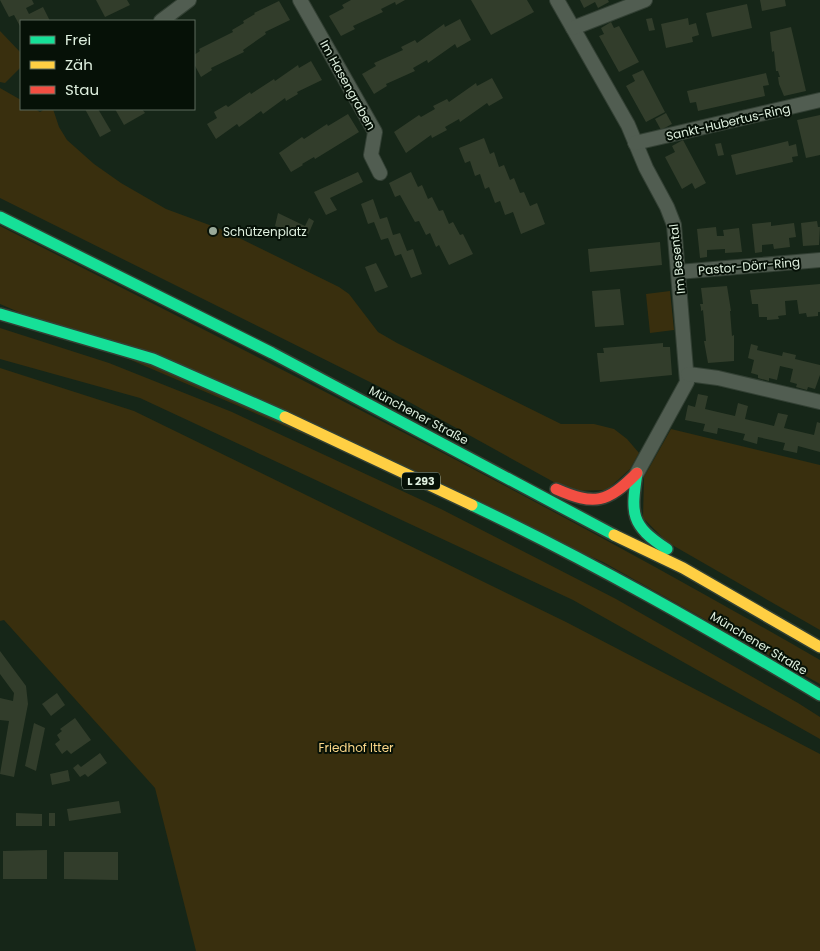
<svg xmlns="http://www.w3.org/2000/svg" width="820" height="951" viewBox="0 0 820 951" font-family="Poppins,sans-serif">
<rect width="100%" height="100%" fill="#162618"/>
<g fill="#392f0e">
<polygon points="0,31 21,53 21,67 5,83 0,82"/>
<polygon points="0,88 21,100 21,109 35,109 40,112 45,109 53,109 59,127 67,140 94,164 121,183 166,209 223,230 339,287 349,294 378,332 397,343 561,424 594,424 614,429 627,439 639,453 630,469 607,490 570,491 402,398 0,198"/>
<path d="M0 226C276 366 552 505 820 660V684L603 562 0 304Z"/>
<polygon points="670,291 674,330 650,333 646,294"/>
<polygon points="0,328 109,363 232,412 441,509 616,599 798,703 820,717 820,739 573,600 140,398 0,359"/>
<polygon points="0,368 134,411 566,622 820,754 820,951 196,951 155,788 4,620 0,621"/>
<polygon points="671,429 820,465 820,630 667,542 643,518 644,477"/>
</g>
<g fill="#323d2b">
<polygon points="0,0 32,0 34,4 26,8 29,14 43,7 50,21 21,21 21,28 14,15 9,17"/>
<polygon points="96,0 127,0 130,5 105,17"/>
<polygon points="351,0 405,0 396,5 395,2 381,9 383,12 353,26 355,29 341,36 329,16 344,8 342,5"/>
<polygon points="471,0 527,0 534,12 491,35"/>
<polygon points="580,0 608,0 609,2 598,8 595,2 584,8"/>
<polygon points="760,0 785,0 786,6 762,11"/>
<polygon points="279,1 290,20 265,32 266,34 243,50 244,52 211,68 212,70 201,77 194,64 194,55 200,51 199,49 233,32 232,30 244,23 243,21 255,14 254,13"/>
<polygon points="747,4 752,28 712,37 706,13"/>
<polygon points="652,18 655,30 649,31 646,19"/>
<polygon points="688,18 689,25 696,23 699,35 692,37 693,42 666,48 661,24"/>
<polygon points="460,19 471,40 457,48 455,44 428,63 427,60 413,68 415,71 386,84 387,86 374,94 362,74 376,66 374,63 403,50 401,47 415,40 417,43 444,24 445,27"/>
<polygon points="611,22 614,28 619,26 639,62 619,72 599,36 604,34 601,28"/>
<polygon points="791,27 806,91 784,96 779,84 778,77 780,77 778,71 776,71 774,51 772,52 770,32"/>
<polygon points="311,61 322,80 297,92 298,94 286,101 285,98 263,114 261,111 239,127 237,124 216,139 207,124 217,118 214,112 226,105 228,107 250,92 251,94 274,79 275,81 298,65 299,68"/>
<polygon points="643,70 665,112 646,122 626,86 635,81 632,75"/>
<polygon points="766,73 769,85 763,86 765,96 698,111 696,102 690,103 687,91"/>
<polygon points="492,78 503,98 489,106 487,103 460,122 459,119 445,127 447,130 432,138 431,135 406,153 394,132 419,115 421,117 435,109 433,106 447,99 449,102 476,83 477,86"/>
<polygon points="85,109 98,109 111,131 100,137"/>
<polygon points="115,109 142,109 145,113 124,125"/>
<polygon points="666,113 672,124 661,130 655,119"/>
<polygon points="348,114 359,132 315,159 314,157 302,164 303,165 291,172 279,153 302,137 304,139 327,124 328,126"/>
<polygon points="820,115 820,155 806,158 797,120"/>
<polygon points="484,138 490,154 494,152 499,167 504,165 510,180 514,178 520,193 524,192 530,206 537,203 545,224 521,234 513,212 505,215 500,201 495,203 489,187 485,189 480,174 475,176 470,161 465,163 459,148"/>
<polygon points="683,140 706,183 695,189 692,183 682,189 665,157 675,152 672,146"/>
<polygon points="788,141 789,146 796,144 798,156 792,157 793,162 736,175 731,155"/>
<polygon points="721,143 724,155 718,156 715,144"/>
<polygon points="358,172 363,182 330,198 337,210 326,215 314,192"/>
<polygon points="411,172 418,187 422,185 428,199 432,197 439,211 443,210 449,224 453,222 460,235 463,234 473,254 449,265 439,245 436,247 430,233 426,235 419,221 415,222 400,195 395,197 389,183"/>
<polygon points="373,199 380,219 387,217 393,235 400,233 407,251 413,249 422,274 411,278 401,254 395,256 388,238 381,240 374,222 368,224 361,204"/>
<polygon points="278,213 305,226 309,218 314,221 308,235 295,229 293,233 275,226"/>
<polygon points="817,221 818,227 820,227 819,245 803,246 801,223"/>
<polygon points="771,222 771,226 794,223 796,237 789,238 790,247 774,249 773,244 762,245 762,252 755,253 752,224"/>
<polygon points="716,227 717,236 724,236 723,230 739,228 742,252 725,253 725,249 707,250 707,257 700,258 697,229"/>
<polygon points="660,242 662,265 590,272 588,249"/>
<polygon points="376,263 388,287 375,292 365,267"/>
<polygon points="820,284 820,312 818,312 818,316 807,317 806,313 799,314 797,300 785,301 786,315 778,316 779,319 767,320 767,317 759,317 758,304 752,304 750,290"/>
<polygon points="727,286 731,311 730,311 732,336 734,335 734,361 708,363 704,341 706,341 703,310 701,311 701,308 700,304 703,304 701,288"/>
<polygon points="620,289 624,325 595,327 592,291"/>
<polygon points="663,343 663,347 670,347 672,375 600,382 597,353 604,353 603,348"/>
<polygon points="751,344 758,346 757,350 782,356 783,352 796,355 795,359 820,365 820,375 815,389 808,387 807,390 796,387 797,384 790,382 793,369 780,366 777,380 769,378 769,381 758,378 758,375 751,373 754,360 748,358"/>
<polygon points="698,394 708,396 705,409 722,413 735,416 738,403 748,406 745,419 774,426 778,413 788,415 784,428 814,435 817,422 820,423 820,452 798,446 797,453 783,450 785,443 758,437 757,444 743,440 745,434 718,428 717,434 703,431 705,424 685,420 688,405 695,407"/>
<polygon points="0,651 26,686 28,704 14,777 0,774 9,721 0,720 0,698 13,701 14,693 0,674"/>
<polygon points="57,693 65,705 51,716 42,704"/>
<polygon points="75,718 91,740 71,754 67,750 62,754 55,744 60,740 57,735 62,731 60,729"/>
<polygon points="34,723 45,728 36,771 25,766"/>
<polygon points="100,753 107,763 88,777 85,774 80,777 73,768 78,764 81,767"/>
<polygon points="68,770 70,781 52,785 50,774"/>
<polygon points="119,801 121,813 69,821 67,809"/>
<polygon points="16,813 42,814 42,826 16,826"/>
<rect x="49" y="813" width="6" height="13"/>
<polygon points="47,850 47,879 3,879 3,851"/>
<polygon points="64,852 118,852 118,880 64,879"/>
</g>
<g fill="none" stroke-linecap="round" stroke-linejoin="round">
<defs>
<g id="street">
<polyline points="300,0 375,132 371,155 380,173"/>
<polyline points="557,0 628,125 646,168 667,207 674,225 687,382 637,473"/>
<polyline points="161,21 189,0"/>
<polyline points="573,28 645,0"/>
<polyline points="635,143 820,100"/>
<polyline points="678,272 820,260"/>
<polyline points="688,374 718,378 820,402"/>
</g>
<g id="fast">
<polyline points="0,217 272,353 614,535"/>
<polyline points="0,314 153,359 285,417"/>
<path d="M637 473C631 514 630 525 667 549"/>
<path d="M472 505C592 562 706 627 820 695"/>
</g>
<g id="slow">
<polyline points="285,417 472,505"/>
<polyline points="614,535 683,568 820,647"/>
</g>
<path id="jam" d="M556 489C595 506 607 503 637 473"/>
</defs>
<use href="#street" stroke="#334034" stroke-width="16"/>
<use href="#fast" stroke="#334034" stroke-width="14"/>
<use href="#slow" stroke="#334034" stroke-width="14"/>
<use href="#jam" stroke="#334034" stroke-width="14"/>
<use href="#street" stroke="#515d51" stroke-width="14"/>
<use href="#fast" stroke="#16e098" stroke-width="11"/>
<use href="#slow" stroke="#ffcf43" stroke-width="11"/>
<use href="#jam" stroke="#f24e42" stroke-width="11"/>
</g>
<circle fill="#99a999" stroke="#061107" stroke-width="2" cx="213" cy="231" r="5"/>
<g text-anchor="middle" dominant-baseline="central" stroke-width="4" stroke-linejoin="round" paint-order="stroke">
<rect fill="#061107" stroke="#9ead9e" stroke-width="1" x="402" y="472.5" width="38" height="17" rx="4"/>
<g font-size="11" font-weight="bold" fill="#dff0df">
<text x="421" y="481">L 293</text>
</g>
<g font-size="12" fill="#dff0df" stroke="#061107">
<text transform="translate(348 85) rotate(61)">Im Hasengraben</text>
<text transform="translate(728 122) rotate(-13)">Sankt-Hubertus-Ring</text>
<text transform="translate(677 259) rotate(-96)">Im Besental</text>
<text transform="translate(749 266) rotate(-5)">Pastor-Dörr-Ring</text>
<text transform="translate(419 415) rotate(28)">Münchener Straße</text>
<text transform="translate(759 643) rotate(31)">Münchener Straße</text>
</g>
<g font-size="12" fill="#dff0df" stroke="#061107" text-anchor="start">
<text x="223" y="231">Schützenplatz</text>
</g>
<g font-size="12" fill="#fad688" stroke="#061107">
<text x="356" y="747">Friedhof Itter</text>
</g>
</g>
<rect x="20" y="20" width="175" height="90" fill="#061107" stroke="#5d6a5d"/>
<rect x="30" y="36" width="25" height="8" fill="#16e098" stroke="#5d6a5d"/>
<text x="65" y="45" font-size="15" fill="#dff0df">Frei</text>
<rect x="30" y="61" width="25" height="8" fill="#ffcf43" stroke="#5d6a5d"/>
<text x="65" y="70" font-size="15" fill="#dff0df">Zäh</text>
<rect x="30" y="86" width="25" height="8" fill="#f24e42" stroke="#5d6a5d"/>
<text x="65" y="95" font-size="15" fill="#dff0df">Stau</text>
</svg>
